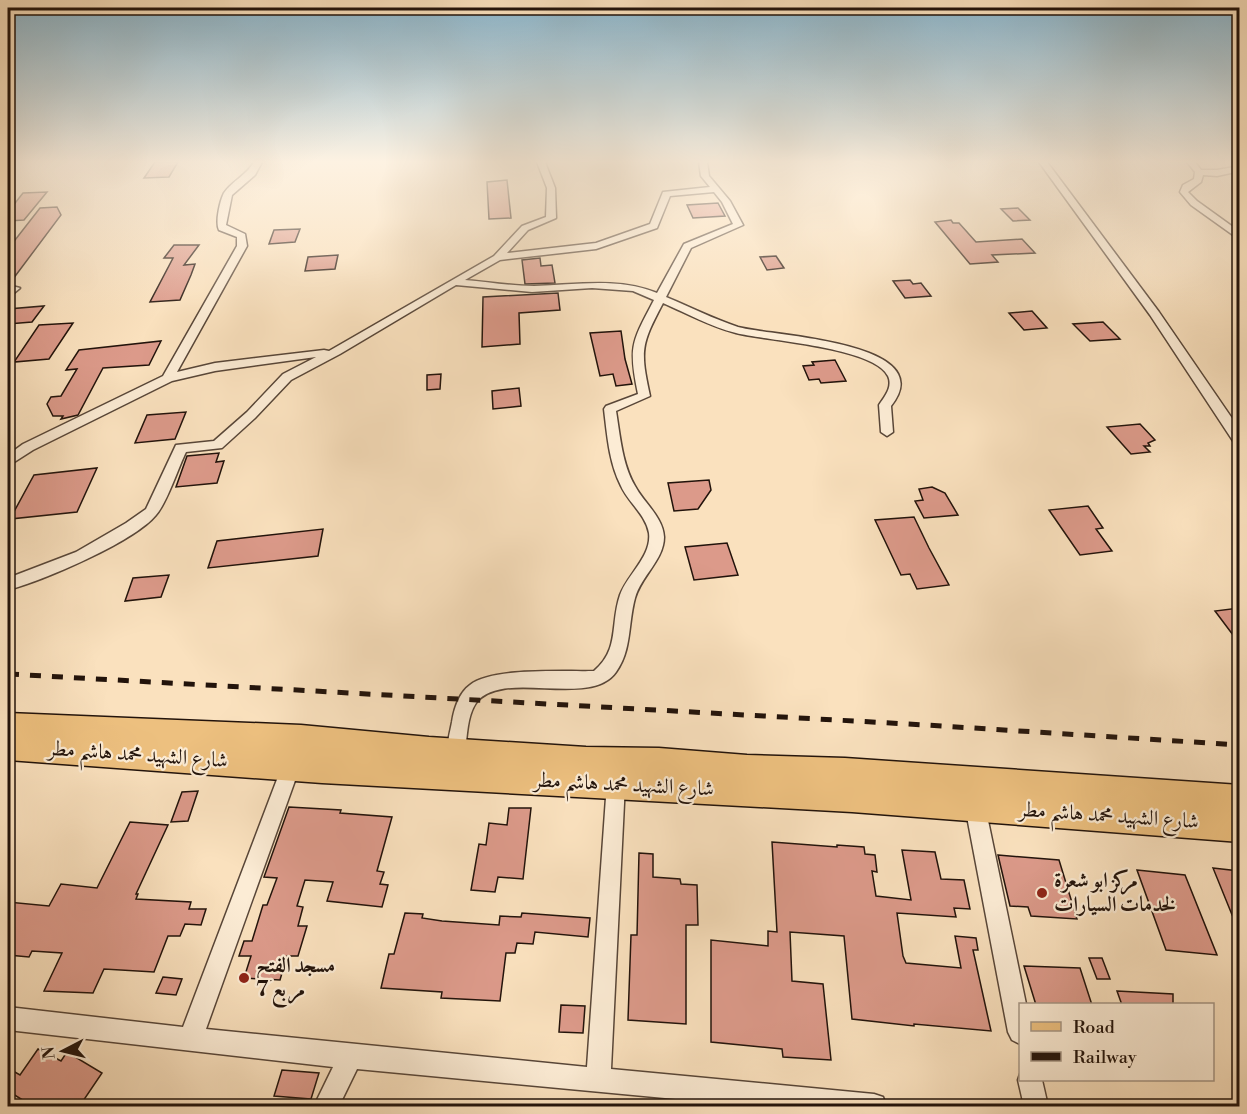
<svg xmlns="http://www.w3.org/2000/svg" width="1247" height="1114" viewBox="0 0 1247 1114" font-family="'Libre Bodoni',Amiri,serif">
<rect width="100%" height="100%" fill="#fae1be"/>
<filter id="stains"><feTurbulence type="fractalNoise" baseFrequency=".00333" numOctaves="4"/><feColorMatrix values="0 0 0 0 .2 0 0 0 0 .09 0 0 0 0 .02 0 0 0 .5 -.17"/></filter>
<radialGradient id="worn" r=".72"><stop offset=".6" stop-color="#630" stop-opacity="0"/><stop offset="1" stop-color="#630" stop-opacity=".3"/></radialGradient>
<g fill="#dc9a8a" stroke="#22130b" stroke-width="1.5">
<polygon points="155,162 178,162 169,177 144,178"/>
<polygon points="507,180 511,218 489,219 487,182"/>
<polygon points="47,192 24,220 8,221 8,212 23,193"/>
<polygon points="718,203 725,216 693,218 687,205"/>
<polygon points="57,207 61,215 10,283 8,283 8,249 40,208"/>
<polygon points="1018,208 1030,220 1013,221 1001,209"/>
<polygon points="951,220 953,223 959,223 976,242 1022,239 1035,253 992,255 998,262 970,264 935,222"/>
<polygon points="300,229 295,242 269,244 274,230"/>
<polygon points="174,245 199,245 184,265 195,264 191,275 180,300 150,302 173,258 164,258"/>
<polygon points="338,255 335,269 305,271 308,257"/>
<polygon points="776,256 784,268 767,270 760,257"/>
<polygon points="540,258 541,266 552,265 555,283 525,284 522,260"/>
<polygon points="910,280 913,284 921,283 931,296 905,298 893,281"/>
<polygon points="558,293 560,310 519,313 520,344 482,347 483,297"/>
<polygon points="44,306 32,322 8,324 8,309"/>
<polygon points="1032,311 1047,328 1024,330 1009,313"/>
<polygon points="1103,322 1120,339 1090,341 1073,324"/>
<polygon points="73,323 49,359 14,362 39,325"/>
<polygon points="621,331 625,359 632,384 616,386 613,374 600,376 590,333"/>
<polygon points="161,341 149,365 103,368 78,415 61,419 63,416 53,416 47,404 51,397 61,396 77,369 66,370 79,350"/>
<polygon points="835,360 846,381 821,383 819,379 809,380 803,366 814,365 812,362"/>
<polygon points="441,374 440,389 427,390 427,375"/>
<polygon points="519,388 521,406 493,409 492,391"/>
<polygon points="186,412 175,439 135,443 147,415"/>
<polygon points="1140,424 1155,440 1148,443 1150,446 1144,446 1150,452 1131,454 1107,427"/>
<polygon points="219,453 216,462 224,461 217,483 176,487 187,456"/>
<polygon points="97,468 77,512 10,519 34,475"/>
<polygon points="709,480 711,490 698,509 674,511 668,483"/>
<polygon points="932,487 945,493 958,515 924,518 915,501 923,500 919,489"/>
<polygon points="1088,506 1103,528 1096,529 1112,551 1080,555 1049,510"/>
<polygon points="914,517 929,548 949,585 917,589 910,574 901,575 875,520"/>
<polygon points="323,529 318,556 208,568 217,541"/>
<polygon points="727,543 738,575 694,580 685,547"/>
<polygon points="169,575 161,597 125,601 133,578"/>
<polygon points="1239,608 1239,643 1215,611"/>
<polygon points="198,791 188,821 171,822 182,792"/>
<polygon points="289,807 341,810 340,813 392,817 377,871 384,872 380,884 388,885 382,907 327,901 333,882 305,880 297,906 303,907 298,926 307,926 298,956 287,956 280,980 244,978 251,956 239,956 244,941 252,941 263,905 267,905 277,878 264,877"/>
<polygon points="509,808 531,808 523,879 498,877 495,892 471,890 479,844 486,845 489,823 507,825"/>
<polygon points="130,822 168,825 136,894 138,894 136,899 191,902 189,909 206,909 201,925 185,924 180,936 168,936 154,972 104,969 93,993 44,991 62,953 32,951 29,957 8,955 8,902 49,906 61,884 97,888"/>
<polygon points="772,842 837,847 837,845 864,847 865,854 875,855 877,872 872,871 876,896 911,900 902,850 935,852 941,879 964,880 970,909 954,908 956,917 897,913 903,956 906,963 961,968 955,936 976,938 978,950 973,950 991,1031 914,1024 914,1026 852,1019 844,936 790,932 792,981 823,984 831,1060 783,1057 782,1049 711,1042 711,940 768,946 768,931 777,932"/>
<polygon points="639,853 653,854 653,877 680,879 681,884 697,885 698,925 686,925 686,1024 628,1020 631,935 637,935"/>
<polygon points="998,855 1059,860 1077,919 1031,916 1028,907 1010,906"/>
<polygon points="1213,868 1239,871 1239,932"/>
<polygon points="1137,870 1185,875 1217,955 1166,950"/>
<polygon points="405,913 423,914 422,918 442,921 499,925 500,916 521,917 522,913 590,918 588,937 535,932 533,944 517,943 515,953 506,953 500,1001 441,998 442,992 381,988 389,954 394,954"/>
<polygon points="1089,958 1102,958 1110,979 1097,979"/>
<polygon points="1024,966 1080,968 1092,1005 1036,1005"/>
<polygon points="163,977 182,979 176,995 156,993"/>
<polygon points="1117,991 1173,994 1173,1005 1122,1005"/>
<polygon points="561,1005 585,1006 583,1033 559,1032"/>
<polygon points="38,1049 61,1061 67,1052 102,1073 79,1107 34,1107 8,1091 8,1068 20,1075"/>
<polygon points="282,1070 319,1073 311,1099 274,1096"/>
</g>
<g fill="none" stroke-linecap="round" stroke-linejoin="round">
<defs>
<g id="street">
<path d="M254 162H262L255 175 232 195 226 225 245 234 247 246 177 372 215 363 324 350 329 351 494 256 522 226 546 217 547 188 537 162H545L555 188 556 218 528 230 507 253 596 243 650 224 663 192 710 187 701 176 699 162H707L709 176 730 201 743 225 691 248 666 297C690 307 714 319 738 327 769 336 943 341 891 406L893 432 887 436 881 432 879 405C885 396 893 387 888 376 874 347 767 341 736 333 711 327 686 313 663 303 641 345 640 350 650 396L616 411C620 435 622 464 635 486 644 503 663 517 664 537 664 560 641 576 635 598 628 623 632 650 616 672 590 709 501 668 476 703 467 716 467 737 465 752L462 758 456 761 450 758C445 748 450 733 452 722 454 709 459 693 470 685 493 667 564 672 594 671 620 649 610 624 620 595 627 575 652 556 649 533 646 515 628 502 621 486 609 463 607 434 604 409L606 406 638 394C628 346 632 342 654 300L633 291 592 288 532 292 456 285 340 354 291 380 255 418 222 448 186 452C178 468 167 503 156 515 134 542 42 581 8 590V578L76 552 126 523 146 509 176 445 214 441 247 412 283 374 316 357 215 371 172 381 33 450 8 466V455L23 444 163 376 237 246V237L219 230C215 222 220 201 224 193 232 181 247 175 254 162ZM714 192 722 202 733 224 684 244 657 293C617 277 576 285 534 286 512 286 488 282 465 280L500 260 596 249 657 228 670 196Z"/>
<polygon points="1039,162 1047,162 1159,312 1240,430 1240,445 1235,444 1150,315"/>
<polygon points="1187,162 1195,162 1201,170 1217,170 1240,166 1240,171 1217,176 1203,175 1201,182 1188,192 1197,201 1240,232 1240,240 1191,205 1180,192 1183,185 1194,179 1195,172"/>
<polygon points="8,285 20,288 8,298"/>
<polygon points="293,752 300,755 302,761 206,1029 587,1067 607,783 609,776 616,774 623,776 625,783 611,1069 874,1094 883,1097 886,1106 750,1106 357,1069 339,1106 314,1106 333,1067 8,1030 8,1007 183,1027 284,761 286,755"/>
<polygon points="975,796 982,799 985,806 1026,1004 1020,1004 1020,1044 1012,1040 1008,1032 965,806 968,799"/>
<polygon points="1020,1074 1020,1080 1042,1080 1048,1106 1024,1106 1018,1080"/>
</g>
<polygon id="primary" points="8,713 301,725 429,737 586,747 659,748 747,755 845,758 1240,785 1240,842 852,812 322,783 8,760"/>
</defs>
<use href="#street" stroke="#584638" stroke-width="3"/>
<use href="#primary" stroke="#22130b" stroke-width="3"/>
<use href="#street" fill="#fcecd5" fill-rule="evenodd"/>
<use href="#primary" fill="#edc07f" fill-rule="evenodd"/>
<polyline stroke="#22130b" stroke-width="5" stroke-dasharray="11 11" stroke-linecap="butt" points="8,674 926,725 1240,745"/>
</g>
<linearGradient id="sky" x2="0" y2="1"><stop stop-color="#8ab8d1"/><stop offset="0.51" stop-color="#fdf2e2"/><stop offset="1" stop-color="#fdf2e2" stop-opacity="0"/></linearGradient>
<rect width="1247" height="317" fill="url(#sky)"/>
<g fill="#8f2418" stroke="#fcecd5" stroke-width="2">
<circle cx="1042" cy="893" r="6"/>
<circle cx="244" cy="978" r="6"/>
</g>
<g text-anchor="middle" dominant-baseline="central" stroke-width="4.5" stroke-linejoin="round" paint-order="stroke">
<g font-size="21" fill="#22130b" stroke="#fcecd5">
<text transform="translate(138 755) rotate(4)">شارع الشهيد محمد هاشم مطر</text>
<text transform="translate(624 785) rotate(3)">شارع الشهيد محمد هاشم مطر</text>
<text transform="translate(1109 816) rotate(4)">شارع الشهيد محمد هاشم مطر</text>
</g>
<g font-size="21" font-weight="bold" fill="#22130b" stroke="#fcecd5" text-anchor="start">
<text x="1054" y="881">مركز ابو شعرة<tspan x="1054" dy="24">لخدمات السيارات</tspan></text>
<text x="256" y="966">مسجد الفتح<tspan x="256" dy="24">مربع 7</tspan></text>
</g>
</g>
<rect width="1247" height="1114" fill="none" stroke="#fae1be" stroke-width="30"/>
<rect x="9" y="9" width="1229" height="1096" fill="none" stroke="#22130b" stroke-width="3"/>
<rect x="15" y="15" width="1217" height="1084" fill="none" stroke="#22130b" stroke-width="1.5"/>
<rect x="1019" y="1003" width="195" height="78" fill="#fcecd5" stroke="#a59584" stroke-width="1.5"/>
<rect x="1031" y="1022" width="30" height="9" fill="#edc07f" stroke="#a59584" stroke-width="1.5"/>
<text x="1073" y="1033" font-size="18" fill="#22130b">Road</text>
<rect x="1031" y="1052" width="30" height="9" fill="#22130b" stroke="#a59584" stroke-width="1.5"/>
<text x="1073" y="1063" font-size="18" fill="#22130b">Railway</text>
<g transform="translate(63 1051) rotate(263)" stroke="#fcecd5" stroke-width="4.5" paint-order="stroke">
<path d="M0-4.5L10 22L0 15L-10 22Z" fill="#22130b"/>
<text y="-9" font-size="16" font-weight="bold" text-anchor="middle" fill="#22130b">N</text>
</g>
<rect width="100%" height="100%" filter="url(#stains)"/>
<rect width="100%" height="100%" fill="url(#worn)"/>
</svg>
